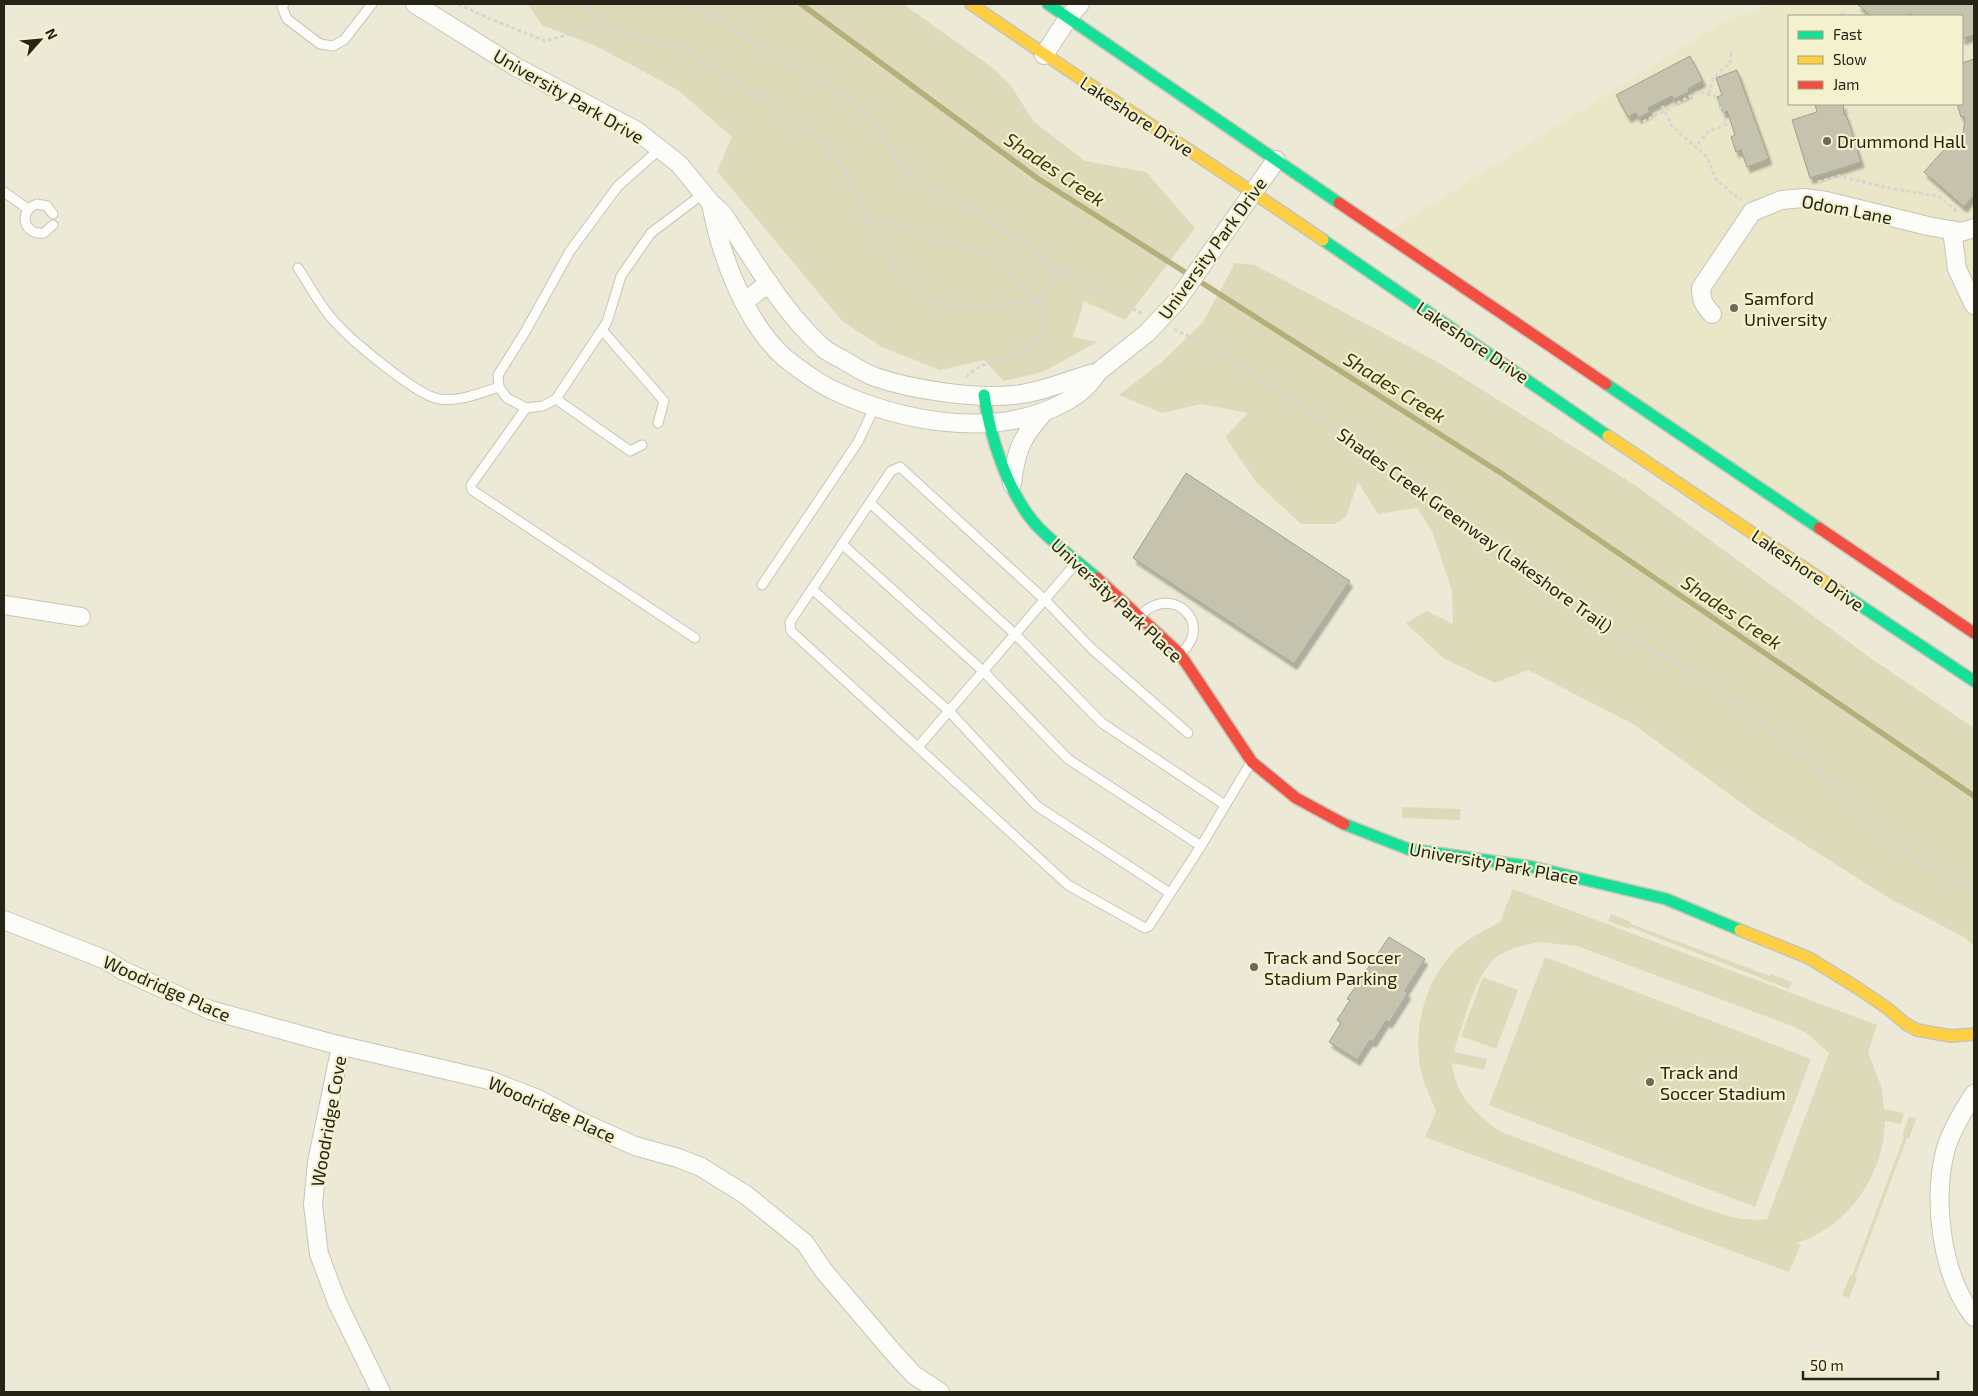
<svg xmlns="http://www.w3.org/2000/svg" width="1978" height="1396" viewBox="0 0 1978 1396" font-family="'Exo 2',sans-serif">
<defs>
<filter id="shadow"><feDropShadow dx="3" dy="5.5" stdDeviation="1" flood-color="#0004"/></filter>
</defs>
<rect width="100%" height="100%" fill="#ecead7"/>
<path fill="#eae7c8" fill-rule="evenodd" d="M1772 4H1974V633L1384 234 1724 21ZM1789 16H1962V104H1789Z"/>
<g fill="#dddab9" fill-rule="evenodd">
<polygon points="528,4 903,4 993,68 1011,86 1034,122 1085,161 1146,172 1195,228 1125,320 1084,301 1073,337 1097,342 1043,372 1004,381 984,360 940,370 882,347 842,321 717,171 732,137 678,90 596,46 542,25"/>
<polygon points="1235,263 1255,265 1434,360 1635,485 1869,657 1974,728 1974,946 1964,937 1889,898 1758,815 1633,724 1528,670 1495,683 1443,658 1406,623 1427,611 1453,624 1452,591 1432,531 1417,508 1378,514 1358,482 1346,517 1334,524 1301,524 1257,483 1225,437 1248,413 1201,404 1162,413 1119,395 1163,361 1203,322"/>
<polygon points="1402,807 1461,809 1460,820 1402,818"/>
<path d="M1513 889 1877 1025 1868 1053 1881 1086 1884 1109 1904 1113 1901 1124 1885 1121C1884 1175 1849 1226 1797 1243L1801 1245 1789 1272 1425 1137 1436 1111C1432 1100 1426 1090 1423 1079 1410 1036 1424 978 1458 948 1470 937 1486 930 1500 922ZM1539 942 1577 946 1795 1027 1808 1034 1829 1053 1767 1219C1745 1222 1726 1216 1706 1209L1499 1131C1475 1112 1455 1096 1452 1063L1484 1070 1487 1059 1454 1052 1456 1044C1466 1016 1476 970 1501 954 1513 947 1526 945 1539 942Z"/>
<polygon points="1611,914 1631,922 1631,924 1770,976 1771,974 1792,982 1789,989 1630,927 1629,929 1608,921"/>
<polygon points="1545,957 1811,1059 1755,1207 1489,1105"/>
<polygon points="1483,977 1518,990 1496,1049 1461,1036"/>
<polygon points="1909,1116 1916,1119 1909,1138 1907,1138 1855,1277 1857,1278 1849,1298 1842,1295 1850,1276 1852,1276 1904,1137 1902,1136"/>
</g>
<g fill="none" stroke-linecap="round" stroke-linejoin="round">
<polyline stroke="#b5af7c" stroke-width="5.5" points="801,4 1037,178 1504,475 1974,796"/>
</g>
<g fill="#c5c3ae" stroke="#a1a092" filter="url(#shadow)">
<polygon points="1857,4 1974,4 1974,35 1962,39 1962,16 1914,16 1911,14 1909,16 1871,16"/>
<polygon points="1690,56 1703,81 1688,89 1689,92 1674,99 1672,96 1648,108 1650,112 1638,118 1636,113 1628,117 1616,95"/>
<polygon points="1974,59 1974,195 1964,207 1924,172 1957,135 1960,137 1963,133 1965,120 1964,116 1961,117 1957,104 1962,104 1962,63"/>
<polygon points="1737,70 1769,159 1747,167 1741,150 1736,152 1731,137 1735,135 1727,111 1723,113 1717,97 1722,95 1716,78"/>
<polygon points="1815,104 1843,104 1844,115 1846,114 1861,162 1810,178 1792,120 1817,112"/>
<polygon points="1186,473 1350,581 1294,664 1133,558"/>
<polygon points="1389,937 1425,959 1405,991 1408,993 1389,1023 1386,1021 1373,1042 1370,1040 1357,1060 1329,1042 1341,1023 1337,1020 1350,1000 1347,999"/>
</g>
<g fill="none" stroke-linecap="round" stroke-linejoin="round">
<defs>
<g id="lane">
<polyline points="284,4 282,7 287,19 320,44 333,46 344,40 372,4"/>
<polyline points="660,149 618,186 570,251 525,332 498,375 499,387 507,398 526,408 543,406 556,399 607,322 621,276 651,233 704,193"/>
<polyline points="4,192 28,209"/>
<path d="M53 225 44 233C24 236 17 211 37 204L47 206 53 214"/>
<path d="M298 268C309 284 321 308 335 322 352 341 416 395 439 399 459 402 481 393 499 387"/>
<polyline points="602,330 664,401 658,423"/>
<polyline points="556,399 630,451 642,445"/>
<polyline points="526,408 471,485 472,490 695,638"/>
<polyline points="870,503 1015,634 1102,723 1225,805"/>
<polyline points="842,544 983,671 1068,759 1201,846"/>
<polyline points="762,585 858,442 875,406"/>
<polyline points="812,589 949,711 1037,806 1170,893"/>
<path d="M1142 614C1172 584 1214 623 1182 652"/>
<polyline points="1188,733 1092,649 1045,600 900,467 891,471 790,622 791,631 1068,885 1145,928 1149,926 1201,846 1250,764"/>
<polyline points="918,747 1077,562"/>
</g>
<g id="street">
<path d="M415 4 516 67 637 131 679 164 711 203 723 214C754 260 781 309 822 347 828 352 835 356 842 359 852 365 864 373 875 377 913 390 975 399 1014 395 1043 392 1071 379 1098 372"/>
<polyline points="1044,55 1068,18 1080,4"/>
<path d="M711 203C720 254 745 323 785 358 800 370 818 383 835 391 900 421 988 438 1055 407 1074 398 1086 390 1098 372"/>
<polyline points="1952,230 1957,269 1974,305"/>
<polyline points="1226,231 1276,160"/>
<polyline points="744,302 769,283"/>
<path d="M1712 314C1704 305 1701 300 1701 288L1752 212 1781 200 1804 198 1826 201 1928 226 1961 232 1974 228"/>
<path d="M1012 484C1016 450 1021 438 1044 412"/>
<polyline points="4,605 81,617"/>
<polyline points="4,920 106,960 122,970 210,1010 330,1043 489,1080 538,1099 573,1118 635,1146 678,1158 701,1167 746,1195 805,1243 823,1270 892,1351 914,1375 940,1392"/>
<polyline points="341,1046 317,1162 313,1205 319,1254 337,1302 381,1392"/>
<path d="M1974 1094C1963 1111 1952 1129 1946 1148 1932 1199 1941 1275 1974 1317"/>
</g>
<g id="fast">
<polyline points="1048,4 1339,203"/>
<polyline points="1323,240 1608,436"/>
<polyline points="1606,384 1819,528"/>
<path d="M984 395C990 437 1009 497 1039 528 1057 546 1078 562 1097 578"/>
<polyline points="1840,592 1974,681"/>
<polyline points="1344,824 1408,849 1532,867 1666,899 1740,930"/>
</g>
<g id="slow">
<path d="M971 4C1087 85 1207 160 1323 240"/>
<polyline points="1608,436 1840,592"/>
<polyline points="1740,930 1809,958 1856,987 1887,1008 1906,1024 1917,1030 1951,1036 1974,1034"/>
</g>
<g id="jam">
<polyline points="1339,203 1606,384"/>
<polyline points="1819,528 1974,633"/>
<polyline points="1097,578 1180,654 1252,762 1296,798 1344,824"/>
</g>
</defs>
<use href="#lane" stroke="#c7c5b6" stroke-width="11"/>
<use href="#street" stroke="#c7c5b6" stroke-width="20"/>
<use href="#fast" stroke="#c7c5b6" stroke-width="14"/>
<use href="#slow" stroke="#c7c5b6" stroke-width="14"/>
<use href="#jam" stroke="#c7c5b6" stroke-width="14"/>
<g stroke="#d7d6d1" stroke-width="3" stroke-dasharray="4 2.5" stroke-linecap="butt">
<polyline points="458,4 486,17 545,41 587,29 605,27"/>
<polyline points="585,4 601,24 605,27 626,34 680,46 710,67 768,100 780,115 827,145 848,176 879,244 905,276 932,302 976,308 1038,300 1046,310 1045,333 1027,351 983,365 968,374 967,378"/>
<polyline points="694,4 749,40 842,95 860,109 872,121 898,161 909,174 931,189 980,214 1078,281 1143,314"/>
<polyline points="1841,16 1845,12"/>
<polyline points="1709,94 1713,78 1730,63 1732,50"/>
<polyline points="1662,106 1672,126 1707,157 1716,179 1738,198 1741,199"/>
<polyline points="1643,122 1698,92 1715,96 1727,124 1708,132 1696,146"/>
<polyline points="1818,182 1839,176 1889,188 1938,196 1958,212"/>
<path d="M866 216C880 223 895 224 910 230 921 234 930 241 942 243 958 247 976 247 991 254 1011 264 1020 289 1038 300L1041 298 1057 267"/>
<polyline points="1174,329 1199,341 1248,370 1413,481 1609,628 1683,666 1716,686 1816,767 1894,842 1927,865 1974,893"/>
<polyline points="1821,332 1834,316"/>
</g>
<use href="#lane" stroke="#fcfcf9" stroke-width="9"/>
<use href="#street" stroke="#fcfcf9" stroke-width="18"/>
<use href="#fast" stroke="#16e098" stroke-width="11"/>
<use href="#slow" stroke="#ffcf43" stroke-width="11"/>
<use href="#jam" stroke="#f24e42" stroke-width="11"/>
<defs>
<polyline id="street-bridge" points="1098,372 1147,333 1176,302 1226,231"/>
</defs>
<use href="#street-bridge" stroke="#c7c5b6" stroke-width="20" stroke-linecap="butt"/>
<use href="#street-bridge" stroke="#fcfcf9" stroke-width="18"/>
</g>
<g fill="#6b695a" stroke="#f4f1cf" stroke-width="2">
<circle cx="1827" cy="141" r="5"/>
<circle cx="1734" cy="308" r="5"/>
<circle cx="1254" cy="967" r="5"/>
<circle cx="1650" cy="1082" r="5"/>
</g>
<g text-anchor="middle" dominant-baseline="central" stroke-width="4.5" stroke-linejoin="round" paint-order="stroke">
<g font-size="18" fill="#252417" stroke="#f4f1cf">
<text transform="translate(569 96) rotate(30)">University Park Drive</text>
<text transform="translate(1137 116) rotate(33)">Lakeshore Drive</text>
<text transform="translate(1847 209) rotate(11)">Odom Lane</text>
<text transform="translate(1212 248) rotate(-54)">University Park Drive</text>
<text transform="translate(1473 342) rotate(34)">Lakeshore Drive</text>
<text transform="translate(1475 530) rotate(36)">Shades Creek Greenway (Lakeshore Trail)</text>
<text transform="translate(1808 570) rotate(34)">Lakeshore Drive</text>
<text transform="translate(1117 600) rotate(43)">University Park Place</text>
<text transform="translate(1494 863) rotate(10)">University Park Place</text>
<text transform="translate(167 988) rotate(24)">Woodridge Place</text>
<text transform="translate(552 1109) rotate(24)">Woodridge Place</text>
<text transform="translate(328 1121) rotate(-80)">Woodridge Cove</text>
</g>
<g font-size="18" fill="#252417" stroke="#f4f1cf" text-anchor="start">
<text x="1837" y="141">Drummond Hall</text>
<text x="1744" y="298">Samford<tspan x="1744" dy="21">University</tspan></text>
<text x="1264" y="957">Track and Soccer<tspan x="1264" dy="21">Stadium Parking</tspan></text>
<text x="1660" y="1072">Track and<tspan x="1660" dy="21">Soccer Stadium</tspan></text>
</g>
<g font-size="19" font-style="italic" fill="#3b3600" stroke="#f4f1cf">
<text transform="translate(1055 169) rotate(34)">Shades Creek</text>
<text transform="translate(1395 387) rotate(32)">Shades Creek</text>
<text transform="translate(1732 612) rotate(34)">Shades Creek</text>
</g>
</g>
<rect width="1978" height="1396" fill="none" stroke="#252417" stroke-width="10"/>
<rect x="1788" y="15" width="175" height="90" fill="#f4f1cf" stroke="#a19f85"/>
<rect x="1798" y="31" width="25" height="8" fill="#16e098" stroke="#a19f85"/>
<text x="1833" y="40" font-size="15" fill="#252417">Fast</text>
<rect x="1798" y="56" width="25" height="8" fill="#ffcf43" stroke="#a19f85"/>
<text x="1833" y="65" font-size="15" fill="#252417">Slow</text>
<rect x="1798" y="81" width="25" height="8" fill="#f24e42" stroke="#a19f85"/>
<text x="1833" y="90" font-size="15" fill="#252417">Jam</text>
<g transform="translate(40 40) rotate(63)" stroke="#f4f1cf" stroke-width="4" paint-order="stroke">
<path d="M0-4L9 19L0 12L-9 19Z" fill="#252417"/>
<text y="-8" font-size="14" font-weight="bold" text-anchor="middle" fill="#252417">N</text>
</g>
<path d="M1803 1371v8h135v-8" fill="none" stroke="#252417" stroke-width="2.5"/>
<text x="1810" y="1371" font-size="15" fill="#252417" stroke="#f4f1cf" stroke-width="4" paint-order="stroke">50 m</text>
</svg>
